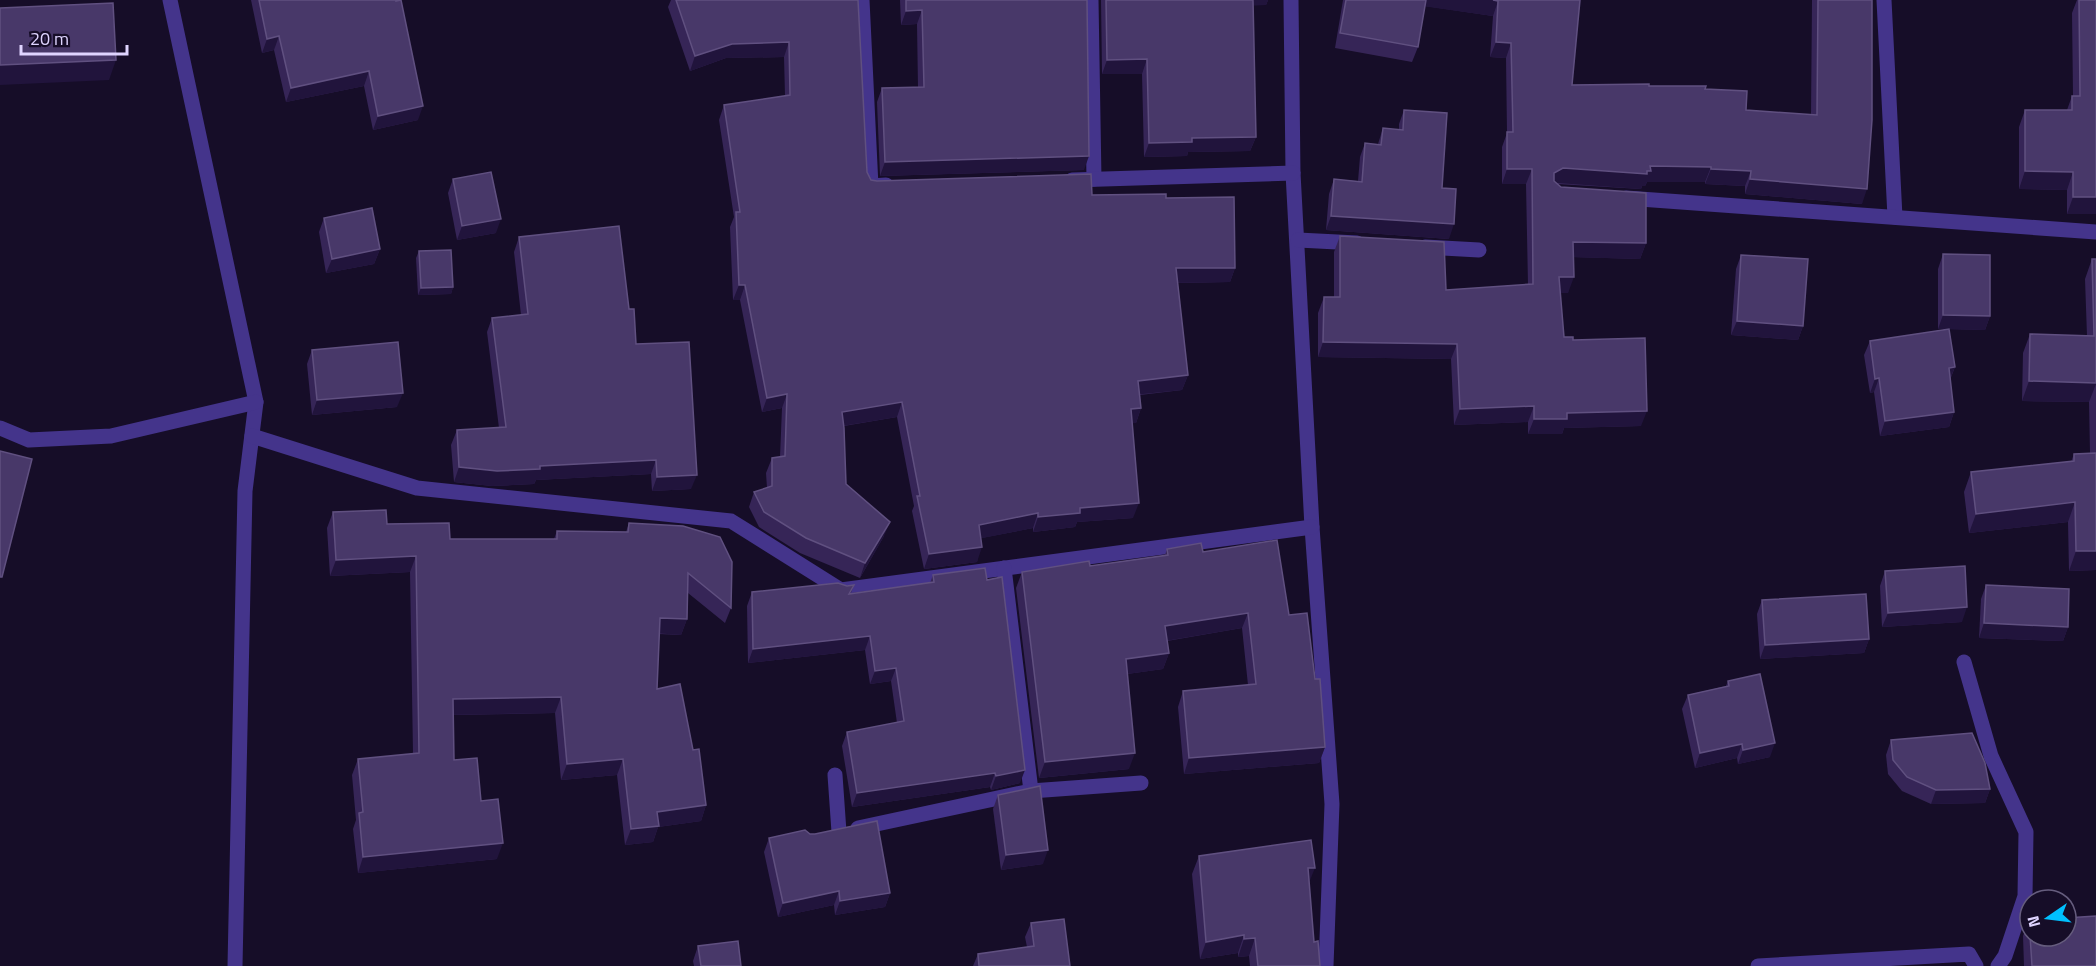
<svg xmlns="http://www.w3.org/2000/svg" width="2096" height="966" viewBox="0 0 2096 966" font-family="'Titillium Web',sans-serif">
<rect width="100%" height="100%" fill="#160d28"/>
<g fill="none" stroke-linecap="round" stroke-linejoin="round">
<g stroke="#44348b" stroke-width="15">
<polyline points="170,0 256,402 245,491 235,966"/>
<polyline points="862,0 871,186 886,185"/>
<polyline points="1091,0 1094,179"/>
<polyline points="1291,0 1293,173 1312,527 1332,804 1326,966"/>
<polyline points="1884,0 1895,217"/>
<polyline points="1072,180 1293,173"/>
<polyline points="1626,198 2096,232"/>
<polyline points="1298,240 1357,243"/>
<polyline points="1425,247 1479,250"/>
<polyline points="0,428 29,440 111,436 256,402"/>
<polyline points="252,436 417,488 731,521 841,590 1312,527"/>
<polyline points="1004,568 1031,791"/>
<polyline points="1964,662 1991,756 2026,832 2025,896 2005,956 1998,966"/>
<polyline points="835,775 839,832"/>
<polyline points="858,828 1031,791 1141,783"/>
<polyline points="1758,966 1969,954 1976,966"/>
</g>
</g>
<g fill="#362557">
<polygon points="251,0 396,0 418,120 373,130 364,86 286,102 274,50 262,53"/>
<polygon points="671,0 858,0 867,172 871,180 877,181 1092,195 1166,198 1235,268 1230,282 1177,283 1188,375 1182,390 1140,395 1141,408 1136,423 1132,423 1133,518 1077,522 1075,527 1033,532 1033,528 981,538 977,562 924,569 912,511 914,506 897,417 844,426 846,484 884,536 860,578 800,553 759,527 749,507 754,492 767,488 766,473 772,458 780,457 782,408 762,412 740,300 733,300 730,227 734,217 719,120 724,105 785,96 784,57 726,58 690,71 668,7"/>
<polygon points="900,0 1087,0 1084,170 880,176 877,102 882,88 918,88 917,24 901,25"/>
<polygon points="1101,0 1268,0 1266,5 1253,5 1256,137 1250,151 1188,152 1187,156 1144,157 1142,74 1102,74"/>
<polygon points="1343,0 1580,0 1572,85 1649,86 1705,89 1746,110 1811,115 1812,0 1872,0 1862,204 1745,194 1745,186 1705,184 1705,182 1647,182 1645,186 1642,186 1641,189 1557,184 1646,243 1640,259 1573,257 1568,293 1560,293 1564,337 1573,340 1641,426 1564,428 1562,434 1528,434 1528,422 1454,425 1451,359 1318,357 1318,313 1324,297 1334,297 1334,252 1340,236 1446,290 1528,285 1526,184 1502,184 1502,147 1507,133 1506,58 1490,57 1493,16 1425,6 1418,47 1412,62 1335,48"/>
<polygon points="2077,0 2096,0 2096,214 2067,214 2067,190 2019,189 2019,127 2025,110 2067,110 2072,96 2073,96 2072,13"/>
<polygon points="1404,110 1442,188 1449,239 1326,230 1329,194 1334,179 1358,181 1360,157 1365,143 1378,144 1383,128 1399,130 1399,124"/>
<polygon points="453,179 496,233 457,240 448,193"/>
<polygon points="324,218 380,249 374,264 326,273 319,232"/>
<polygon points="519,237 629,309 636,344 691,489 652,491 651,474 536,480 534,484 492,486 454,482 451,445 457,430 499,428 487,332 492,318 521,315 514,252"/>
<polygon points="419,251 453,287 451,294 418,295 416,258"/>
<polygon points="1943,254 1990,316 1985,330 1949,329 1955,367 1950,380 1954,412 1949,427 1880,436 1874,392 1870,393 1864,355 1870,341 1949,329 1938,329 1938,269"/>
<polygon points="1741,255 1803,326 1798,340 1731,335 1736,269"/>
<polygon points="2092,259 2096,259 2096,570 2069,571 2068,522 1969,533 1964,492 1971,472 2071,462 2074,454 2090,453 2089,402 2022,401 2023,353 2030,334 2087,336 2085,279"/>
<polygon points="312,350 397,407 312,415 307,364"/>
<polygon points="333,512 450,539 554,539 557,531 626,532 629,523 731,608 725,623 688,593 687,619 681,635 659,634 657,689 693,750 706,805 701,821 658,827 653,842 625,845 617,775 561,780 555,713 453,715 454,760 481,801 497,859 358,873 353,829 356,820 352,775 358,759 413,754 410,572 330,576 327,528"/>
<polygon points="1167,549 1203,552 1289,615 1315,679 1325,747 1319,763 1184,774 1178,707 1183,691 1248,685 1242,628 1167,641 1169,653 1163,669 1127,674 1129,769 1039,778 1016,588 1022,572 1090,566 1165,555"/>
<polygon points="1885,571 1962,622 1882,627 1880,586"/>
<polygon points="933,575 1020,783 991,790 990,787 852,807 842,746 847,732 897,723 891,681 870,684 865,650 748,663 747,606 752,592 854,585 851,593 930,583"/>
<polygon points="1986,585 2068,627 2063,641 1979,638 1981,599"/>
<polygon points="1762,600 1869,639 1864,653 1760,659 1757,614"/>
<polygon points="1728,681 1770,757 1738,764 1737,758 1695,768 1682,709 1688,695 1726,686"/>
<polygon points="1891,740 1990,789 1985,803 1931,804 1902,791 1888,774 1886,755"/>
<polygon points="998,795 1043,864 1001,870 993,809"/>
<polygon points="769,838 890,893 885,907 835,915 834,905 778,917 764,852"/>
<polygon points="1199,856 1309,883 1314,942 1320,966 1250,966 1249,956 1238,957 1238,953 1200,959 1192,874"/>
<polygon points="2029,920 2096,966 2024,966 2023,936"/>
<polygon points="1031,923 1070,966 973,966 978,954 1027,947 1025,937"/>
<polygon points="698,946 741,966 694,966 693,961"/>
</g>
<g fill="#21143c">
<polygon points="1249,0 1268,0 1266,5 1247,6"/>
<polygon points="1424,0 1493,0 1498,1 1493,16 1422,6"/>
<polygon points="922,10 917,24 901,25 906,11"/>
<polygon points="279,36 274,50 262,53 267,39"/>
<polygon points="789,42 784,57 726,58 690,71 695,56 732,44"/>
<polygon points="1496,42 1511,43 1506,58 1490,57"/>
<polygon points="1147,59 1142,74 1102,74 1107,60"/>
<polygon points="116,60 109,80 0,85 0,65"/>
<polygon points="369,71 364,86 286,102 291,88"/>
<polygon points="423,106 418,120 373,130 378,116"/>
<polygon points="1256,137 1250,151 1188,152 1187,156 1144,157 1149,143 1192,138"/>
<polygon points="1089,156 1084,170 880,176 885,162"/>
<polygon points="1650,166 1711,167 1705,182 1647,182 1645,186 1642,186 1641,189 1558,183 1549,188 1554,173 1563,168 1647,171"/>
<polygon points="1507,169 1532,169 1526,184 1502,184"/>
<polygon points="1711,169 1751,171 1745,186 1705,184"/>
<polygon points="2025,171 2073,172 2067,190 2019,189"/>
<polygon points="1750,179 1867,189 1862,204 1745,194"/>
<polygon points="2073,197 2096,197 2096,214 2067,214"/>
<polygon points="1331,216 1454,224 1449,239 1326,230"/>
<polygon points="501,219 496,233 457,240 462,226"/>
<polygon points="1573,242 1646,243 1640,259 1567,257"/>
<polygon points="380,249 374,264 326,273 332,259"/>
<polygon points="1176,268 1235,268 1230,282 1170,283"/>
<polygon points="1559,277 1574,277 1568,293 1553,293"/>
<polygon points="739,285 745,285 740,300 733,300"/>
<polygon points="453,287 451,294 418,295 421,288"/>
<polygon points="1943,315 1990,316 1985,330 1938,329"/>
<polygon points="1737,321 1803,326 1798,340 1731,335"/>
<polygon points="1323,342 1457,344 1451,359 1318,357"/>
<polygon points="1955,367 1949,381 1949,368"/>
<polygon points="1188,375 1182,390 1133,395 1138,381"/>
<polygon points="1879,378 1874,392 1870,393 1875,379"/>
<polygon points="2029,381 2096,383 2096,384 2089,402 2022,401"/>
<polygon points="403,393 397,407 312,415 317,400"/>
<polygon points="787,394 782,408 762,412 767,398"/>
<polygon points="902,402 897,417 836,427 842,412"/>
<polygon points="1534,406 1528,422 1454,425 1460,409"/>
<polygon points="1141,408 1136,423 1125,424 1131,409"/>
<polygon points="1647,411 1641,426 1564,428 1562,434 1528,434 1534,419 1567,413"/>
<polygon points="1954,412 1949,427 1880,436 1885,421"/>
<polygon points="656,460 651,474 536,480 534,484 492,486 454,482 459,467 540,466"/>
<polygon points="697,475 691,489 652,491 657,477"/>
<polygon points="2075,502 2068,522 1969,533 1976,514"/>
<polygon points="1139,503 1133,518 1077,522 1075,527 1033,532 1038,517 1080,508"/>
<polygon points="1038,513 1033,528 973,540 979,525"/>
<polygon points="890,522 884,536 860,578 865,563"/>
<polygon points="982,547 977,562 924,569 929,554"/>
<polygon points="2076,551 2096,551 2096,570 2069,571"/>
<polygon points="416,556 410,572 330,576 336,560"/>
<polygon points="1967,607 1962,622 1882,627 1888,613"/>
<polygon points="1248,613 1242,628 1159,642 1165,626"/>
<polygon points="660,618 687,619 681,635 654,633"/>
<polygon points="1984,623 2068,627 2063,641 1979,638"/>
<polygon points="870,636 865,650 748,663 753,649"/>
<polygon points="1869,639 1864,653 1760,659 1765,645"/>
<polygon points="1169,653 1163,669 1120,675 1126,659"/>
<polygon points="896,668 891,681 870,684 875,671"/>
<polygon points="561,697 555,713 447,715 453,699"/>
<polygon points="1775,743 1770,757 1738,764 1743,750"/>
<polygon points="1742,744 1737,758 1695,768 1700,753"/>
<polygon points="1325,747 1319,763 1184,774 1189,758"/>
<polygon points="1135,753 1129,769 1039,778 1045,762"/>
<polygon points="623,759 617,775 561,780 567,764"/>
<polygon points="1025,770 1020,783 991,790 996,776"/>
<polygon points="995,773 990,787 852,807 857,793"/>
<polygon points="1990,789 1985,803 1931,804 1936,790"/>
<polygon points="706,805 701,821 658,827 653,842 625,845 631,829 657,812"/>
<polygon points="503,843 497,859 358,873 363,857"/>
<polygon points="1048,850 1043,864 1001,870 1006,855"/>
<polygon points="1308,868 1315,868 1308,885"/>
<polygon points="839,891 834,905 778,917 783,903"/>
<polygon points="890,893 885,907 835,915 840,901"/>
<polygon points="1244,935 1238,953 1200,959 1206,942"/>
<polygon points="1255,938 1249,956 1238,957 1244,939"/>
</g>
<g fill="#483869" stroke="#605080" stroke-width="1.5">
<polygon points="259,0 396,0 396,1 401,0 423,106 378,116 369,71 291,88 279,36 267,39"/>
<polygon points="676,0 858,0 867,172 871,180 877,181 1091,174 1092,195 1166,194 1166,198 1234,197 1235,268 1176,268 1188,375 1138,381 1141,408 1131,409 1139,503 1080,508 1080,513 1038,517 1038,513 979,525 982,547 929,554 917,496 920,496 902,402 842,412 844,428 846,484 890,522 865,563 806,538 764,512 754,492 772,486 772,458 785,456 787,394 767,398 745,285 739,285 736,212 740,212 724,105 790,95 789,42 732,44 695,56"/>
<polygon points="906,0 1087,0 1089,156 885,162 882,88 924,87 922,10 906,11"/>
<polygon points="1106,0 1253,0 1256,137 1192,138 1192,142 1149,143 1147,59 1107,60"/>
<polygon points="1346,0 1426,0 1418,47 1340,33"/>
<polygon points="1493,0 1580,0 1572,85 1649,84 1649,86 1706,86 1705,89 1747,91 1746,110 1817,115 1818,0 1872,0 1872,120 1867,189 1750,179 1751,171 1711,169 1711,167 1650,166 1651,171 1647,171 1647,174 1563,168 1554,173 1554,181 1561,187 1646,193 1646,243 1573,242 1574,277 1559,277 1564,337 1573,337 1573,340 1645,338 1647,411 1567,413 1567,419 1534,419 1534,406 1460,409 1457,344 1323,342 1324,297 1340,297 1340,236 1444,242 1446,290 1533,284 1532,169 1507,169 1507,132 1513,132 1511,43 1496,42 1498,1"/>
<polygon points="2079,0 2096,0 2096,197 2073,197 2073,172 2025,171 2025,110 2072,110 2072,96 2080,96"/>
<polygon points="113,3 116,60 0,65 0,8"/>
<polygon points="1404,110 1447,113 1442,188 1456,189 1454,224 1331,216 1334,179 1362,182 1365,143 1381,145 1383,128 1403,130"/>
<polygon points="491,172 501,219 462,226 453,179"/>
<polygon points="372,208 380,249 332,259 324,218"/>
<polygon points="619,226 629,309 634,309 636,344 689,342 697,475 657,477 656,460 540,466 540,469 497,471 459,467 457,430 506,427 492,318 528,314 519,237"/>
<polygon points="451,250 453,287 421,288 419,251"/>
<polygon points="1943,254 1990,255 1990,316 1943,315"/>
<polygon points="1741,255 1808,259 1803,326 1737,321"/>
<polygon points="2092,259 2096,259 2096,383 2029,381 2030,334 2094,336"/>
<polygon points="1949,329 1955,367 1949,368 1954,412 1885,421 1879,378 1875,379 1870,341"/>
<polygon points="398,342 403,393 317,400 312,350"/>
<polygon points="0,451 32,459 2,577 0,577"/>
<polygon points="2096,453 2096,551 2076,551 2075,502 1976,514 1971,472 2074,461 2074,454"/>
<polygon points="386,510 387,524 449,523 450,539 557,539 557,531 628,532 629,523 683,526 720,537 732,562 731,608 688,573 687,619 660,618 657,689 680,684 693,750 699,749 706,805 657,812 659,826 631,829 623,759 567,764 561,697 453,699 454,760 477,758 481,801 498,799 503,843 363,857 359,813 363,812 358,759 419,753 416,556 336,560 333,512"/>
<polygon points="1277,540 1289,615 1307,613 1315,679 1320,679 1325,747 1189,758 1183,691 1256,684 1248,613 1165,626 1169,653 1126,659 1135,753 1045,762 1022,572 1089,561 1090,566 1168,555 1167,549 1201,543 1203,552"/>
<polygon points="1965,566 1967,607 1888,613 1885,571"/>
<polygon points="985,568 987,580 1002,577 1025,770 996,776 995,773 857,793 847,732 904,721 896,668 875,671 870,636 753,649 752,592 838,583 847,586 854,585 849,594 934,582 933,575"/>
<polygon points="1986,585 2069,589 2068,627 1984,623"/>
<polygon points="1866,594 1869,639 1765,645 1762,600"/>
<polygon points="1760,674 1775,743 1743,750 1742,744 1700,753 1688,695 1729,686 1728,681"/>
<polygon points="1972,733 1985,763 1990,789 1936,790 1907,777 1893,760 1891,740"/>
<polygon points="1040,786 1048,850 1006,855 998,795"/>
<polygon points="877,821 890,893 840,901 839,891 783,903 769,838 805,830 810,834 815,834"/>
<polygon points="1311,840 1315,868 1308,868 1314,942 1318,941 1320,966 1258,966 1255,938 1244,939 1244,935 1206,942 1199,856"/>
<polygon points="2096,916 2096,966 2032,966 2029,920 2030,919 2030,936 2066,936 2066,918"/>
<polygon points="1064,919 1070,966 979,966 978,954 1034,946 1031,923"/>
<polygon points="738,941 741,966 701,966 698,946"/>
</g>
<g transform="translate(2048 918) rotate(256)"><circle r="28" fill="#160d28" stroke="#665d7e" stroke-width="1.5"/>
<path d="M0-4.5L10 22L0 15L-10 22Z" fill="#00c0ff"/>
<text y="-9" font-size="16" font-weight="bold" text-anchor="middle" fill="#dfd4ff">N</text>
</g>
<path d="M21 45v9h106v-9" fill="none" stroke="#dfd4ff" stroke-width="3"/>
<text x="30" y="45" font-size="18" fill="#dfd4ff" stroke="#160d28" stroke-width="4.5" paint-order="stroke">20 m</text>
</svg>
